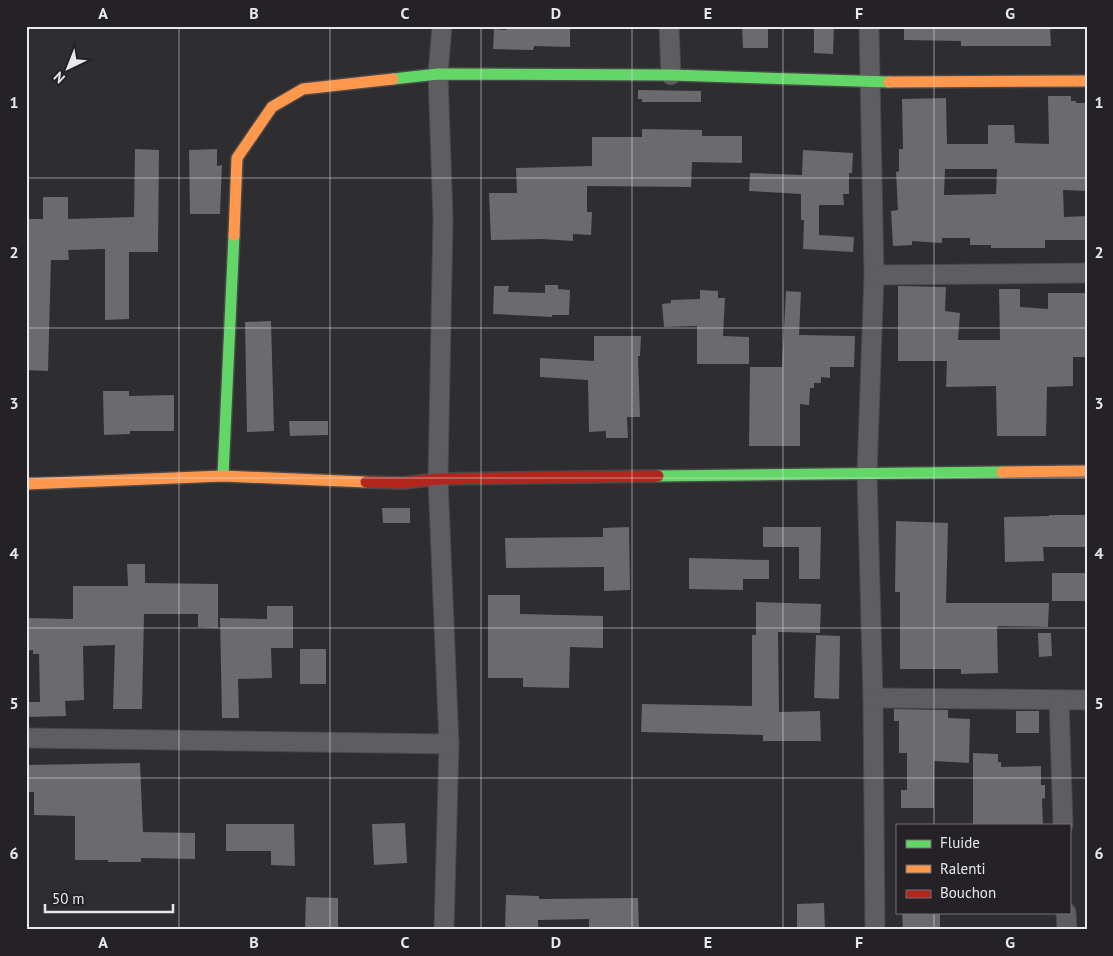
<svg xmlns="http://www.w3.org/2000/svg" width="1113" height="956" viewBox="0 0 1113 956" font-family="'PT Sans',sans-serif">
<rect width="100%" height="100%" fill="#2e2d30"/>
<g fill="#6b6a6c" fill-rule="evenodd">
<polygon points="506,26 570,26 570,47 534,46 533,50 493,49 494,29 506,30"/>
<polygon points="742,26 768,26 768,48 743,48"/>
<polygon points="814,26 834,26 833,54 814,53"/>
<polygon points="904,26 1050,26 1051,46 961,46 961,41 904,40"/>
<polygon points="638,90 701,91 701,102 642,102 642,99 638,99"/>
<path d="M1048 96H1071V101H1076V103H1087V191L1063 190 1064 217 1087 216V240H1045V248H991V245H970V238H942V243L912 241V245L893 246 891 211 898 210 896 172 899 171V149H903L902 99 946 98 947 144H988V125H1014L1015 143 1049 144ZM945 169H997L996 194 944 195Z"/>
<polygon points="642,129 702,130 702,136 742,136 742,163 692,162 691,187 587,186 587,212 592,212 591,235 573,234 573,241 542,239 491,240 489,193 517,193 516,168 592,166 592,137 642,137"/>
<polygon points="135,149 159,150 158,252 129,252 129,319 105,320 105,249 68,250 69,260 51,260 48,371 26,370 26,219 43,219 43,197 68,197 68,219 134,217"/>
<polygon points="217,149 217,166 222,165 220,214 190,214 189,150"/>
<polygon points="803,150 853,153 852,173 849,173 849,194 843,194 844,205 819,205 819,235 854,237 853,252 803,249 804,220 801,220 801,194 749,191 750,173 802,175"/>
<polygon points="545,285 558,285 558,289 570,290 569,315 552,315 552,317 493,314 494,286 509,286 508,292 545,293"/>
<polygon points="898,286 946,287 945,311 960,313 958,340 1000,340 999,289 1020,289 1020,307 1048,309 1048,293 1087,293 1087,357 1073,357 1073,386 1047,387 1046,436 997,436 996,386 946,387 947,361 898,361"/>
<polygon points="700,290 718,291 718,298 725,298 723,336 749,337 749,364 697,364 697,326 664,327 662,304 671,303 671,300 700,299"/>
<polygon points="786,291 801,292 799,335 855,336 854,367 830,367 830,378 821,377 821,383 814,383 814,388 810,388 809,405 800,404 800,446 749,446 750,367 782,367"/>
<polygon points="271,321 274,431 247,432 245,322"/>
<polygon points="594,336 641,336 640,356 638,356 640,417 627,417 628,438 606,438 606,431 589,432 588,380 540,377 540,358 594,361"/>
<polygon points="103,391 129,391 129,396 174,395 174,431 130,431 130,434 104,435"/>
<polygon points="289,421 328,421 328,435 290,436"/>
<polygon points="382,508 410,508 410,523 383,523"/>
<polygon points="1049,515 1087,515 1087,547 1043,547 1044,561 1005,562 1004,517 1049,516"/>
<polygon points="896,521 948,523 946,603 1049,603 1048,627 999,626 997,627 998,673 961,674 961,669 900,669 900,592 895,592"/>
<polygon points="629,527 630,590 604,591 604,567 506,568 505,538 603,537 603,528"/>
<polygon points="763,527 821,527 820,579 799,579 799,547 763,547"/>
<polygon points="689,558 769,560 769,579 743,579 743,590 689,589"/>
<polygon points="127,564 145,564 145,583 218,584 218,628 198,627 198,614 144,614 142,709 113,709 115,645 83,646 84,700 65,701 66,716 26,717 26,702 40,702 39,654 33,654 33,650 26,651 26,618 73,619 73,586 128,586"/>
<rect x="1052" y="573" width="35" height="28"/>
<polygon points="488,595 520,595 520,614 603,616 603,648 570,647 569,688 523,687 523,678 488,678"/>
<polygon points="756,602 821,604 820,633 778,632 779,712 820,711 821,741 763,741 763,735 641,732 642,704 752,706 752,635 756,635"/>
<polygon points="267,606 293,606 293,648 271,648 272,678 238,679 239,718 222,718 220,618 267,619"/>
<polygon points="1038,633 1051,633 1052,656 1039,657"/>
<polygon points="816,635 840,636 839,699 814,698"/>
<rect x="300" y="649" width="26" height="35"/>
<polygon points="894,709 948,710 948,718 970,719 969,763 934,761 934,808 901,808 901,790 907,790 907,753 899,753 899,721 894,721"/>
<rect x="1016" y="711" width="23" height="22"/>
<polygon points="973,753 998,754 998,762 1001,762 1001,767 1041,766 1041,785 1045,785 1045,798 1042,799 1043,825 973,825"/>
<polygon points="140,763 143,832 195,833 195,859 141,858 141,862 108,862 108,860 75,860 75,816 34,815 34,792 28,792 27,765"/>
<polygon points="405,823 407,863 374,865 372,824"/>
<polygon points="226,824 294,824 295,866 271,865 271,851 226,851"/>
<polygon points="506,895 539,896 539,899 638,898 639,930 589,930 589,919 538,920 538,930 505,930"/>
<polygon points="306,897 338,898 338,930 305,930"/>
<polygon points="824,903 825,930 797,930 797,904"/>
<polygon points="902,912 940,912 940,930 903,930"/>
</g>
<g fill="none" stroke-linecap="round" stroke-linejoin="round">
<defs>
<g id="street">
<polyline points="442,26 438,74 443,219 438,479 449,744 444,930"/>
<polyline points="669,26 671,75"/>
<polyline points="869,26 874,275 867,474 873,698 875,930"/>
<polyline points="874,275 1087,273"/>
<polyline points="873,698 1087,700"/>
<polyline points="1059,700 1063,825"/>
<polyline points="26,738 449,744"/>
<polyline points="1066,912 1067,930"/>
</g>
<g id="fast">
<polyline points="393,79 438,74 671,75 889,82"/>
<polyline points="223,476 234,235"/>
<polyline points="658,476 1002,472"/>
</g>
<g id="slow">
<polyline points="889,82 1087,81"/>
<polyline points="234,235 237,158 272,107 303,89 393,79"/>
<polyline points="1002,472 1087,471"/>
<polyline points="26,484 223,476 366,482"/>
</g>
<polyline id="jam" points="366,482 403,483 438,479 658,476"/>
</defs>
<use href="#street" stroke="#49484a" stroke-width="21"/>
<use href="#fast" stroke="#49484a" stroke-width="14"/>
<use href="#slow" stroke="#49484a" stroke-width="14"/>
<use href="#jam" stroke="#49484a" stroke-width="14"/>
<use href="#street" stroke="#5e5d60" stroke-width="19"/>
<use href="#fast" stroke="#63d668" stroke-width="11"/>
<use href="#slow" stroke="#ff974d" stroke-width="11"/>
<use href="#jam" stroke="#b3261e" stroke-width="11"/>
</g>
<path fill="none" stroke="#e9e8eb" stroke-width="1" stroke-opacity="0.55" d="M179 26V930M330 26V930M481 26V930M632 26V930M783 26V930M934 26V825M26 178H1087M26 328H1087M26 478H1087M26 628H1087M26 778H1087M934 912V930"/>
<rect width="1113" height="956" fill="none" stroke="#242227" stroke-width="55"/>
<rect x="896" y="824" width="175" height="90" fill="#242227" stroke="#737175"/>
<rect x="906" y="840" width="25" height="8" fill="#63d668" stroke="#737175"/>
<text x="940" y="848" font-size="15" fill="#e9e8eb">Fluide</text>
<rect x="906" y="865" width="25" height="8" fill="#ff974d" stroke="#737175"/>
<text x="940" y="874" font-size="15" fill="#e9e8eb">Ralenti</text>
<rect x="906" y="890" width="25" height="8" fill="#b3261e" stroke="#737175"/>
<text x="940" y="898" font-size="15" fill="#e9e8eb">Bouchon</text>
<g transform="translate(68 68) rotate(223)" stroke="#242227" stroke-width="4" paint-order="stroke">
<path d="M0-4L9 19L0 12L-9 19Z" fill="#e9e8eb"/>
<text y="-8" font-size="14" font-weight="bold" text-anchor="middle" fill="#e9e8eb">N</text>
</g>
<path d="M45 904v8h128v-8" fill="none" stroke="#e9e8eb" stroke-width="2.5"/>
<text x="52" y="904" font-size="15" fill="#e9e8eb" stroke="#242227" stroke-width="4" paint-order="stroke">50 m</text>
<rect x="28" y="28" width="1058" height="900" fill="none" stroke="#e9e8eb" stroke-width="2"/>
<g font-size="16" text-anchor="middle" font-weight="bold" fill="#e9e8eb">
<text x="103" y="19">A</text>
<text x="254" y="19">B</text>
<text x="405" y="19">C</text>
<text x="556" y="19">D</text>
<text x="708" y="19">E</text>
<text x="859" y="19">F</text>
<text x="1010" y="19">G</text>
<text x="14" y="108">1</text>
<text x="1099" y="108">1</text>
<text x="14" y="258">2</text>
<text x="1099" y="258">2</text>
<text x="14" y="409">3</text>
<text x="1099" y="409">3</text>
<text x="14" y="559">4</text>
<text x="1099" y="559">4</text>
<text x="14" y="709">5</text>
<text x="1099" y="709">5</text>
<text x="14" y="859">6</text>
<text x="1099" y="859">6</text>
<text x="103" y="948">A</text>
<text x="254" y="948">B</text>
<text x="405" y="948">C</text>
<text x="556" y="948">D</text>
<text x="708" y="948">E</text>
<text x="859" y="948">F</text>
<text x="1010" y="948">G</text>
</g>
</svg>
